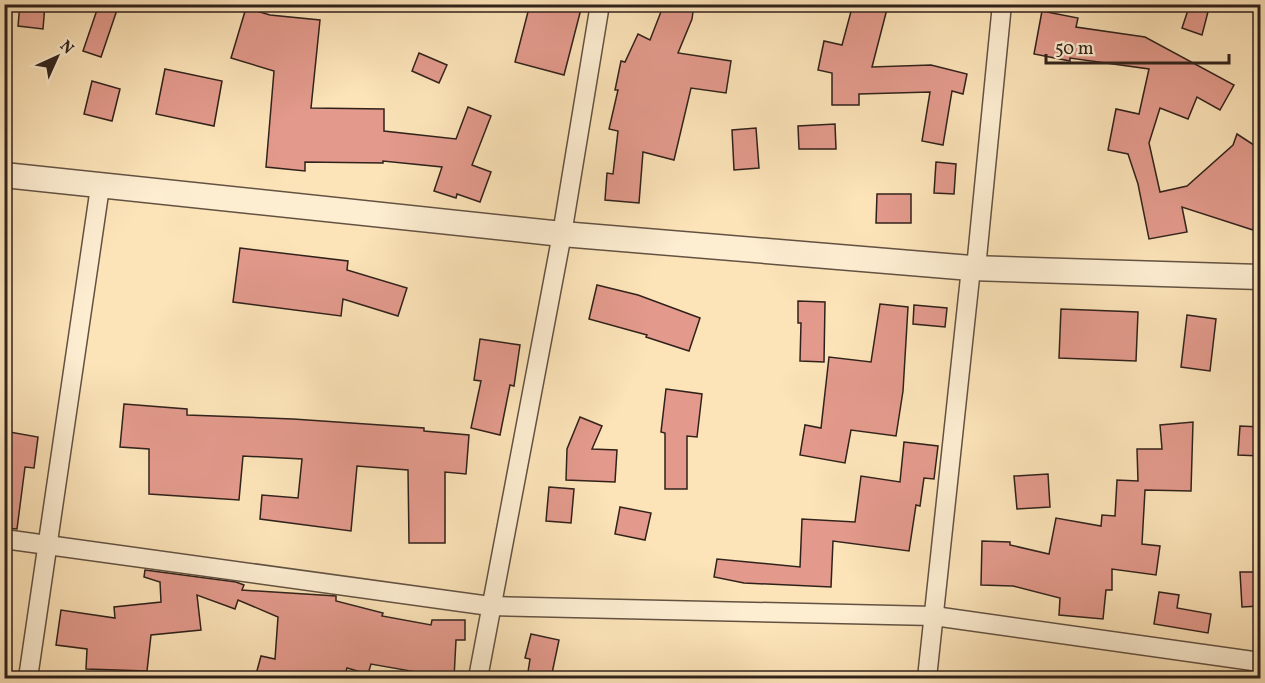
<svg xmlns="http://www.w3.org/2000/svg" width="1265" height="683" viewBox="0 0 1265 683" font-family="Vollkorn,serif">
<rect width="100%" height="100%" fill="#fce3b8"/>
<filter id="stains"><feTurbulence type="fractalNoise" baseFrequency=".00333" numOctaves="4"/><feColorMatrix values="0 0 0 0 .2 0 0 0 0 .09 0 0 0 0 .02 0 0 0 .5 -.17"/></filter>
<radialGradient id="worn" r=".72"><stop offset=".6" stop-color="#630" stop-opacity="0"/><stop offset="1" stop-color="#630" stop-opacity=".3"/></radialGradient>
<g fill="#e39a8c" stroke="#30221b" stroke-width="1.5">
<polygon points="20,4 45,4 43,29 18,26"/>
<polygon points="99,4 119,4 101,57 83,51"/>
<polygon points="530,4 564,4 581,9 564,75 515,62"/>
<polygon points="664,4 694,4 692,19 678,53 731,61 726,93 691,88 674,160 643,152 639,203 605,200 607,173 613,174 618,131 609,129 618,90 615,90 621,61 625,62 638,34 650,40"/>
<polygon points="853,4 868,4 887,9 872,67 931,65 967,74 963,94 952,91 943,145 922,141 930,92 859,94 859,105 832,105 832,73 818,70 824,41 842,45"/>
<polygon points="1190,4 1210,4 1202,35 1182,28"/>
<polygon points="246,8 270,15 320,20 311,108 384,109 384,131 456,139 468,107 491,116 472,165 491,172 480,202 457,194 456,198 434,191 442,167 383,161 383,163 305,162 305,171 266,167 274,71 231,58"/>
<polygon points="1042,11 1078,18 1076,27 1145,37 1234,85 1220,110 1197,97 1188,119 1160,108 1149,143 1160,192 1187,186 1233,145 1237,134 1260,149 1260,203 1253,230 1182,207 1187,232 1149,239 1138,184 1128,154 1108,150 1116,109 1139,114 1149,69 1070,58 1070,61 1034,54"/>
<polygon points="419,53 447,65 439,83 412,71"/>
<polygon points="165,69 222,81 214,126 156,114"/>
<polygon points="92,81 120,89 112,121 84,114"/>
<polygon points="835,124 836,149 799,149 798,126"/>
<polygon points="756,128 759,168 734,170 732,130"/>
<polygon points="936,162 956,164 954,194 934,193"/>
<polygon points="877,194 911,194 911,223 876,223"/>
<polygon points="240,248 348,261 347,270 407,288 398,316 343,299 341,316 233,302"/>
<polygon points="597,285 638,295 700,318 689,351 646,337 647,335 589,319"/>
<polygon points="798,301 825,302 824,362 800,361 801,323 798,323"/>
<polygon points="880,304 908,307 903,391 896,436 851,430 845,463 800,455 805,425 821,428 829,357 871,362"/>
<polygon points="914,305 947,308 945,327 913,324"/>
<polygon points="1061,309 1138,312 1136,361 1059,358"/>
<polygon points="1187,315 1216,319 1210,371 1181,367"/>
<polygon points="480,339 520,345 514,386 510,385 500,435 471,428 481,381 474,380"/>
<polygon points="666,389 702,394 697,437 687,436 687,489 665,489 665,433 661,432"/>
<polygon points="124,404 187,409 187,415 293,419 424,428 424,431 469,435 466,474 445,472 445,543 409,543 408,470 357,466 351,531 260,519 262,495 298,498 302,459 243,456 239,500 149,494 149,449 120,447"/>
<polygon points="580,417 602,426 592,449 617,450 615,482 566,480 567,449"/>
<polygon points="1193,422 1191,491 1145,490 1142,544 1160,546 1156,575 1112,569 1112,590 1106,590 1103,619 1059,615 1060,598 1013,586 981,585 982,541 1010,542 1010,545 1049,554 1056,518 1101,526 1102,515 1115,516 1117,480 1138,481 1137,449 1162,449 1160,425"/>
<polygon points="1240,426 1260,427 1260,456 1238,455"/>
<polygon points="4,431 38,437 34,468 25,467 17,529 4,528"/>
<polygon points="904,442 938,446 934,479 924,478 920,506 916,505 909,551 833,541 831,587 744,583 714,577 717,559 800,567 802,519 855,522 861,476 900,482"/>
<polygon points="1048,474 1050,507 1017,509 1014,476"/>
<polygon points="549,487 574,489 571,523 546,521"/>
<polygon points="620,507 651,513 645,540 615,534"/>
<polygon points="145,570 236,582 244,585 242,590 336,596 336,601 383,613 382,616 431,625 432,620 465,620 465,640 456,640 454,678 427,678 428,674 371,664 368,674 347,668 344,678 255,678 261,656 275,659 278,617 238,600 235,609 197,595 201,630 151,635 147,671 86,669 87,649 56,645 61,610 115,618 114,607 161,602 160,582 144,577"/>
<polygon points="1240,572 1260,572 1260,606 1242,607"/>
<polygon points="1159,592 1179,595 1177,608 1211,614 1208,633 1154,624"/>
<polygon points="531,634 559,640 551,678 527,678 530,659 525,658"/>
</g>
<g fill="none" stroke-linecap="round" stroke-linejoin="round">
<defs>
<g id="minor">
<polyline points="976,268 1002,4"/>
<polyline points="4,539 490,606 934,616 1260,662"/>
<polyline points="28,678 100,187"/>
<polyline points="478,678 562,234 600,4"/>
<polyline points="927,678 971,268"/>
</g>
<polyline id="tertiary" points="4,175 562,234 971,268 1260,277"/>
</defs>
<use href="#minor" stroke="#635242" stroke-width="21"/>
<use href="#tertiary" stroke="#635242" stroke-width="27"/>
<use href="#minor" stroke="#fdedd1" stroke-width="18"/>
<use href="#tertiary" stroke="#fdedd1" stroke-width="24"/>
</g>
<rect width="1265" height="683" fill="none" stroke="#fce3b8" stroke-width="24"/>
<rect x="6" y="6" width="1253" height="671" fill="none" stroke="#30221b" stroke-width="3"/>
<rect x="12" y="12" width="1241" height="659" fill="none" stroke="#30221b" stroke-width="1.5"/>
<g transform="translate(57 57) rotate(45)" stroke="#fdedd1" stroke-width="4.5" paint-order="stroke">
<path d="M0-4.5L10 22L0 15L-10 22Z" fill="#30221b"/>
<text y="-9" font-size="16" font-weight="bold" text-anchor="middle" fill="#30221b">N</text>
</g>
<path d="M1046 54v9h183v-9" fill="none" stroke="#30221b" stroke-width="3"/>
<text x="1055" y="54" font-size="18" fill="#30221b" stroke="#fdedd1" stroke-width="4.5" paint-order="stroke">50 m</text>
<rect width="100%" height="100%" filter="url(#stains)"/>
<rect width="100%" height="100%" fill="url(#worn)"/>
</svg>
